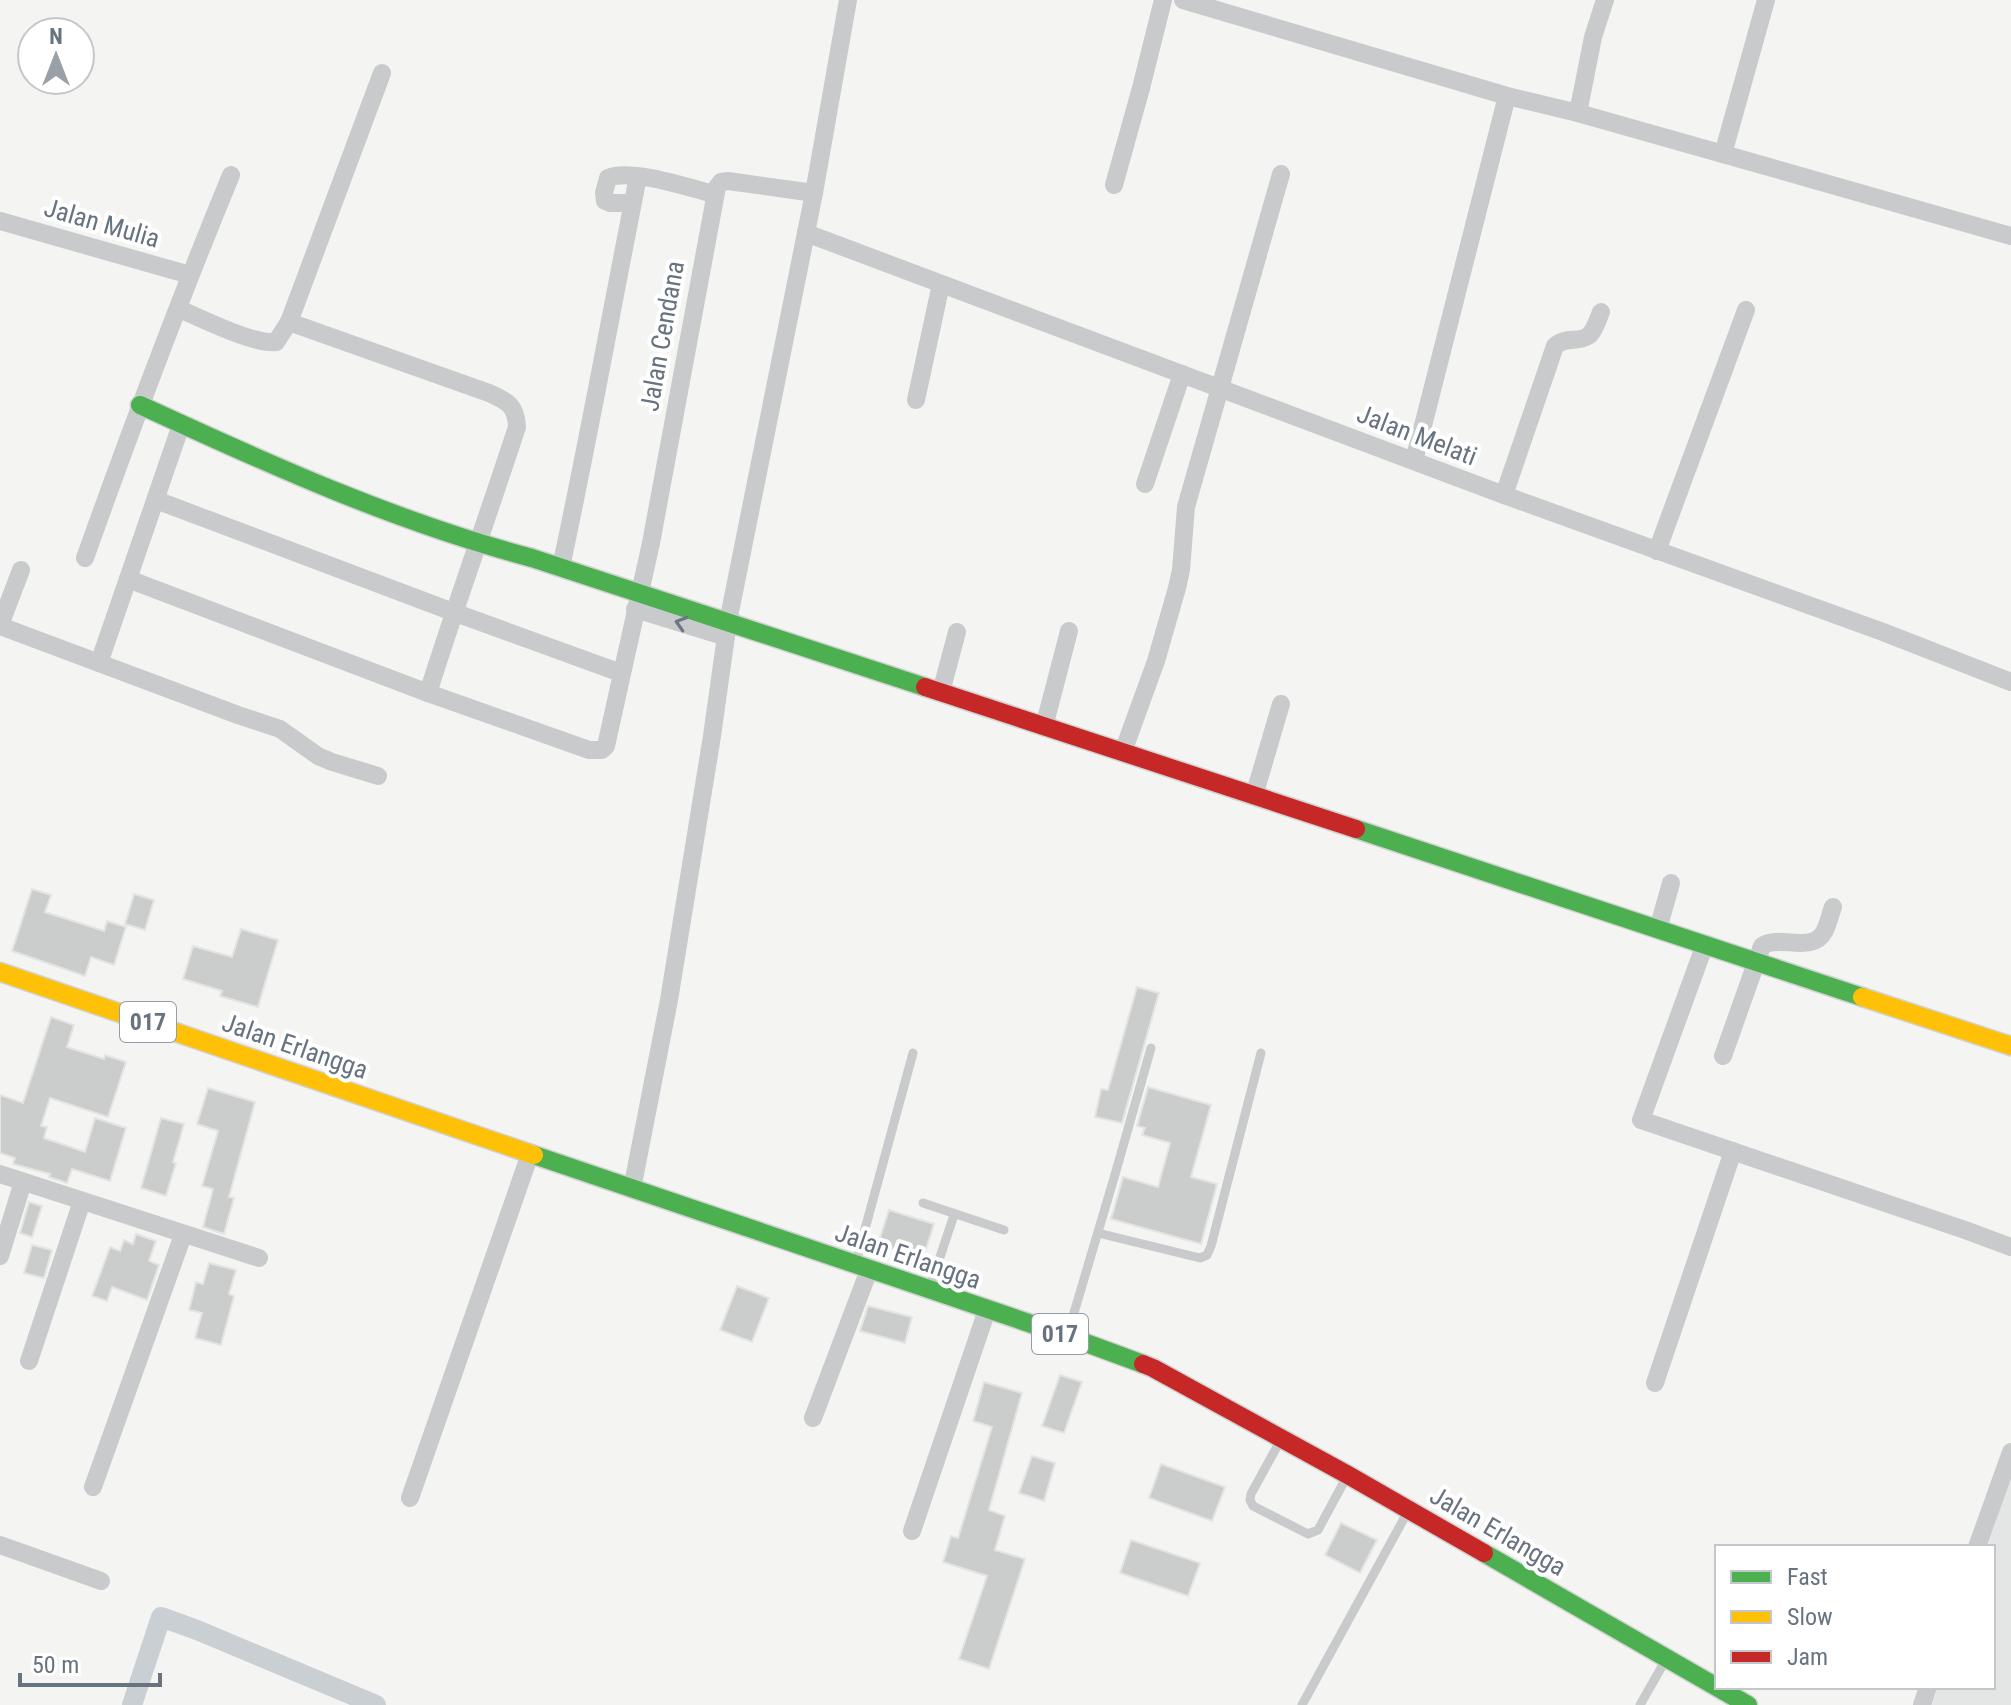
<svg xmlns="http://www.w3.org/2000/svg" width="2011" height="1705" viewBox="0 0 2011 1705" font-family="'Roboto Condensed',sans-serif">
<rect width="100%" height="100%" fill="#f4f4f3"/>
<polygon fill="#e4e6e6" points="2011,1478 2011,1705 1932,1705 1938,1687 1993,1687 1993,1547 1987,1547"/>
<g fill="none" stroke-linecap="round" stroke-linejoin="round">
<polyline stroke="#c9cfd2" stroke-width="20" points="132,1705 161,1617 197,1630 376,1705"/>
</g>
<g fill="#cbcccc" stroke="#e4e4e3" stroke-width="2">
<polygon points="32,889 51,895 45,912 104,931 107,921 126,927 114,965 91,957 85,976 12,951"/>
<polygon points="134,894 154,900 145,930 125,924"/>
<polygon points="241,929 278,940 258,1007 220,996 222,991 183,979 193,946 232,957"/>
<polygon points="1137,987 1159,993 1122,1123 1095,1117 1101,1089 1108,1090"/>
<polygon points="51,1017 74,1025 67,1047 104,1059 105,1055 126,1062 108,1117 50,1098 41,1126 47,1127 44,1138 85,1152 95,1118 126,1128 110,1181 72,1169 67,1183 49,1177 50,1174 13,1164 15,1158 0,1153 0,1095 23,1103"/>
<polygon points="1148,1087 1211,1105 1191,1177 1217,1184 1201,1244 1111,1219 1123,1177 1158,1187 1170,1143 1142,1135 1145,1128 1137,1126"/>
<polygon points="208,1088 255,1102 229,1197 234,1198 224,1234 203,1227 213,1189 202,1186 218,1131 197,1124"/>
<polygon points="161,1118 184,1124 173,1162 176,1163 166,1196 141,1188"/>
<polygon points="29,1202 42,1206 32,1237 20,1233"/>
<polygon points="889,1210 934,1224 923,1258 878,1244"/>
<polygon points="136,1234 156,1241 149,1261 159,1265 147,1300 112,1287 107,1301 92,1296 110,1247 120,1251 124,1240 133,1244"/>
<polygon points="32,1245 52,1250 44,1278 24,1273"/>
<polygon points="209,1263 236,1270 229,1294 234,1296 221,1345 195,1338 202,1313 189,1310 196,1282 203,1284"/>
<polygon points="737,1286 769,1298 752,1342 720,1330"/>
<polygon points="868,1306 912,1317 905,1343 860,1331"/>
<polygon points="1060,1375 1082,1382 1064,1433 1042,1426"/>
<polygon points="984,1382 1022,1393 989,1510 1005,1516 995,1550 1025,1559 989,1669 959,1659 987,1576 943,1562 951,1536 958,1538 992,1427 973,1421"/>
<polygon points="1032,1456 1055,1463 1044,1501 1019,1493"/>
<polygon points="1161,1464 1225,1487 1212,1521 1149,1498"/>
<polygon points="1341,1523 1377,1540 1360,1573 1325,1555"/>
<polygon points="1131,1540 1200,1563 1188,1596 1120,1573"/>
</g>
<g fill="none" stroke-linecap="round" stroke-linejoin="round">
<defs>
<g id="fast">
<path d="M140 405C268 464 396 522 532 558L925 687"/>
<polyline points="1356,829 1862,997"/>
<polyline points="534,1155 1067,1336 1143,1364"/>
<polyline points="1484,1553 1748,1705"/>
</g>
<g id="slow">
<polyline points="0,972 534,1155"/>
<polyline points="1862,997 2011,1046"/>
</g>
<g id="jam">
<polyline points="925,687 1356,829"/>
<polyline points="1143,1364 1153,1368 1348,1475 1484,1553"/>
</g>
</defs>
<use href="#fast" stroke="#d1d2d2" stroke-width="21"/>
<use href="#slow" stroke="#d1d2d2" stroke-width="21"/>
<use href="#jam" stroke="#d1d2d2" stroke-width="21"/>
<g stroke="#c9cacb" stroke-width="9">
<polyline points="923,1203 1004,1230"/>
<polyline points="1098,1233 1200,1258 1207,1255 1211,1246 1261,1053"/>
<polyline points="856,1262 913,1053"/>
<polyline points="930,1287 954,1215"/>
<polyline points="1068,1333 1114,1178 1151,1048"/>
<polyline points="1280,1441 1251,1494 1250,1500 1253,1506 1308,1534 1318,1530 1346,1478"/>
<polyline points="1302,1705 1407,1513"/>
<polyline points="1640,1705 1665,1661"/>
</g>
<g stroke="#c9cacb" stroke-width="18">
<polyline points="1183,0 1507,96 1578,113 1723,154 2011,236"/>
<polyline points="1578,113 1593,37 1605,0"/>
<polyline points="1723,154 1766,0"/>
<polyline points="1114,185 1141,88 1163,0"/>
<path d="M632 203H610L605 201 604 193 608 178C631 168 690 188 714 194"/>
<polyline points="0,221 190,275"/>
<polyline points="806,233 1504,495 1883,632 2011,682"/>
<path d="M179 309C201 318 254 345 276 342L289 322 489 393C507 401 516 405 517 427 488 516 456 604 428 693"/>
<polyline points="289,322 382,73"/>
<polyline points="916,400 941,284"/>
<polyline points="1414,461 1507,96"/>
<polyline points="1145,484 1182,374"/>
<path d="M1504 495 1555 346C1566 336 1578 343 1588 336 1594 332 1598 319 1601 312"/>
<polyline points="156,500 453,612 621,673"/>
<polyline points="1657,551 1746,310"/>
<path d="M85 558C131 429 179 301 231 175"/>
<path d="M561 567C589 437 612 307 638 177"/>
<polyline points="128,579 428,693 589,750 602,750 606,746 651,543 717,187 721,182 728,181 814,193"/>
<polyline points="635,609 726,637"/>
<polyline points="0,625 21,570"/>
<polyline points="0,626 238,715 280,729 318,756 332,762 378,776"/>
<polyline points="99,663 181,425"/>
<polyline points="941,692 957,632"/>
<polyline points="1044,727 1069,631"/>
<polyline points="1123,752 1156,661 1177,588 1181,570 1186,507 1281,174"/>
<polyline points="1254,796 1281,704"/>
<polyline points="1658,929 1671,883"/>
<polyline points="1705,944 1641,1120 1965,1230 2011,1247"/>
<path d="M1723 1056 1762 946C1779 934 1812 954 1824 932 1828 925 1830 915 1833 907"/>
<polyline points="0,1174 259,1258"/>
<polyline points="632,1189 669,1000 712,736 728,622 814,193 848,0"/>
<polyline points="0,1256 23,1182"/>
<polyline points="29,1361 82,1201"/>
<polyline points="1655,1383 1733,1151"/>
<polyline points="813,1418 869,1270"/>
<polyline points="93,1487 183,1235"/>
<polyline points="410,1498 530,1154"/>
<polyline points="912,1531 987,1310"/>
<polyline points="0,1545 101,1581"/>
<polyline points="1977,1547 2011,1452"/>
<polyline points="1922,1705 1928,1687"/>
</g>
<use href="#fast" stroke="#4caf50" stroke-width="18"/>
<use href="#slow" stroke="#ffc107" stroke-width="18"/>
<use href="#jam" stroke="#c62828" stroke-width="18"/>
</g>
<defs><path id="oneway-chevron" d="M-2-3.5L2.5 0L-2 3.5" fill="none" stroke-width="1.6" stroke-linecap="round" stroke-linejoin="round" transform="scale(2)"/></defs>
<use stroke="#6d7784" href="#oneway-chevron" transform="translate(681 623) rotate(-163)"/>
<g text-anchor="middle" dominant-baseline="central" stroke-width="8" stroke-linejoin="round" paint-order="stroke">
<g fill="#fff" stroke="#959da6" stroke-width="2">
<rect x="120" y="1002" width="56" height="40" rx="6"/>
<rect x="1032" y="1314" width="56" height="40" rx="6"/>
</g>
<g font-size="24" font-weight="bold" fill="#687380">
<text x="148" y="1022">017</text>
<text x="1060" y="1334">017</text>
</g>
<g font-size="26" fill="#687380" stroke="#fff">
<text transform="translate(102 223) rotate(16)">Jalan Mulia</text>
<text transform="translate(662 336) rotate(-80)">Jalan Cendana</text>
<text transform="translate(1417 435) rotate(21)">Jalan Melati</text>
<text transform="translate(295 1046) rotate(19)">Jalan Erlangga</text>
<text transform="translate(908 1256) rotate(19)">Jalan Erlangga</text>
<text transform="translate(1498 1531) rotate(30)">Jalan Erlangga</text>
</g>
</g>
<rect x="1715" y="1545" width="280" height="144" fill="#ffffff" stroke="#c3c7cc" stroke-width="2"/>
<rect x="1731" y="1571" width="40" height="12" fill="#4caf50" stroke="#c3c7cc" stroke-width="2"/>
<text x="1787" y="1585" font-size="24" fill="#687380">Fast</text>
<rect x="1731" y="1611" width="40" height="12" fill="#ffc107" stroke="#c3c7cc" stroke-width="2"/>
<text x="1787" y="1625" font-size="24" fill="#687380">Slow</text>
<rect x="1731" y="1651" width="40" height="12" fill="#c62828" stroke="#c3c7cc" stroke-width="2"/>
<text x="1787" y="1665" font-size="24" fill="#687380">Jam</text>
<g transform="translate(56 56)"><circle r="38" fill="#ffffff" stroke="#c3c7cc" stroke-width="2"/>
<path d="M0-6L14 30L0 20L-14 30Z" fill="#99a0a8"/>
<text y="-12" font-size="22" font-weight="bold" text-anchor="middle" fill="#687380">N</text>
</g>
<path d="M20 1673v12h140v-12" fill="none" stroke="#687380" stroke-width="4"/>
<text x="32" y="1673" font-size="24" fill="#687380" stroke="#ffffff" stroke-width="6" paint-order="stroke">50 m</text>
</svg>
